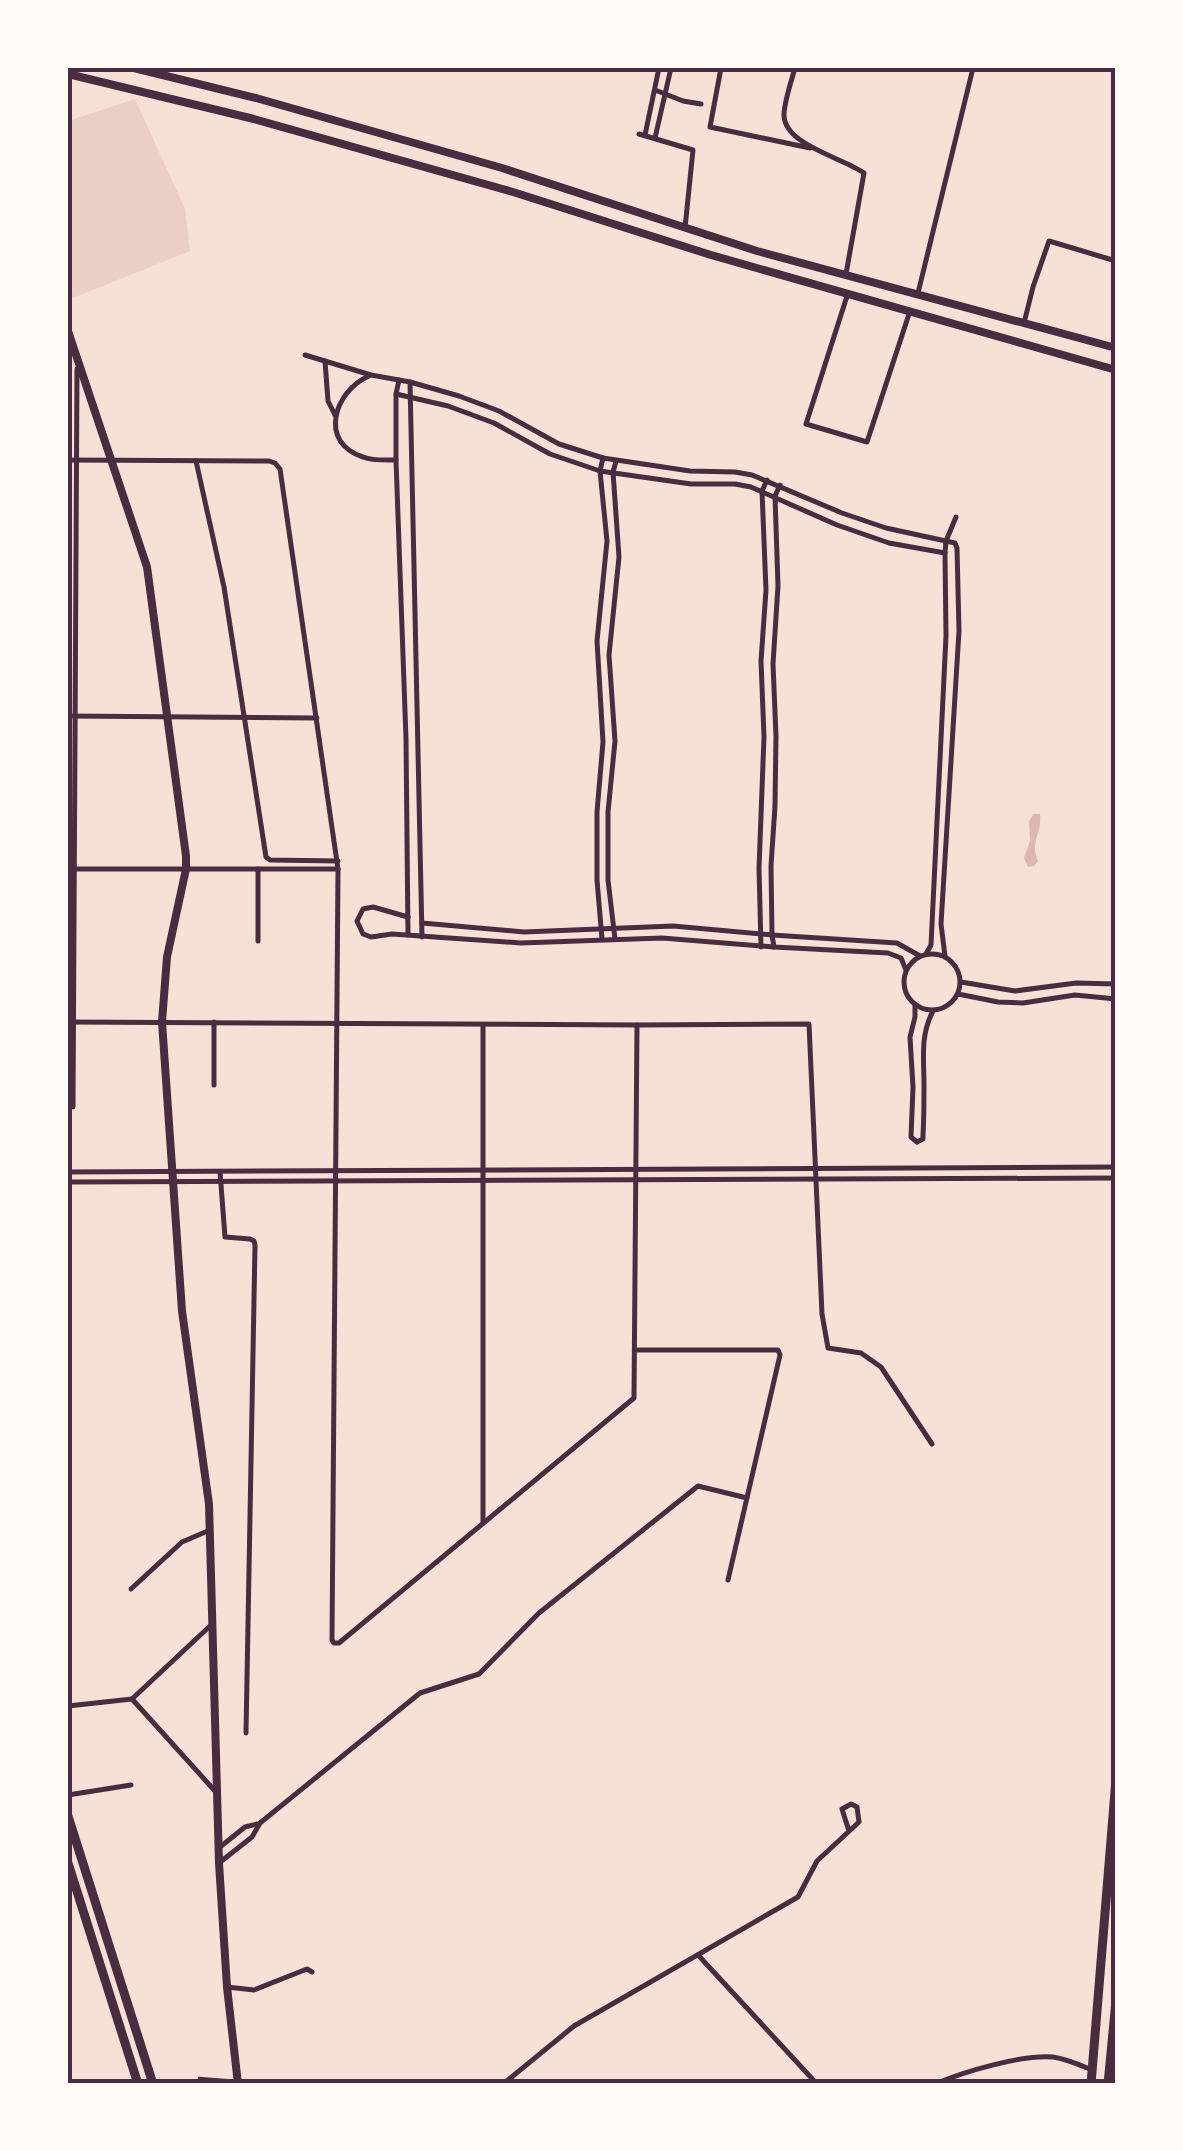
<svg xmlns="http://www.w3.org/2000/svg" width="1183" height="2151" viewBox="0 0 1183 2151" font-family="'Nunito Sans',sans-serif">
<rect width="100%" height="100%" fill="#f7e1d7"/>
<polygon fill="#ebcfc5" points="135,99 185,209 190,251 68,300 68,121"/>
<path fill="#dcb8b0" d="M1033 814H1040C1042 834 1030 841 1038 861L1034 866 1028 867 1024 858 1030 841 1029 822Z"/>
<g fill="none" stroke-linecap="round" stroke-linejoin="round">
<polyline stroke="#4a2c40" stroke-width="2.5" points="199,2078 237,2081"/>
<g stroke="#4a2c40" stroke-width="5">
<polyline points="721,68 710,127 810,148"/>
<path d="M795 68C791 82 785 99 784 114 783 145 844 158 864 173L846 274"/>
<polyline points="655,90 683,101 701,104"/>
<polyline points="639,134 693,150 685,228"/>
<polyline points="645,135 659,68"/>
<polyline points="655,138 671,68"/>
<polyline points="848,293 806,424 867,442 910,311"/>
<polyline points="918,293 973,68"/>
<polyline points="1024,323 1033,287 1049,241 1116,261"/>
<polyline points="305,355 371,375 410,382 459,396 499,411 559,444 603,458 690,471 735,472 752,475 842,513 886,528 955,543 957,548 959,631 941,924 945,956"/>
<polyline points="325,361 328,401 335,415"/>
<path d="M369 376C334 391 318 443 363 457 373 461 385 460 396 460"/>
<polyline points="399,380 396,394 396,460 406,739 408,935"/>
<polyline points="410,382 422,937"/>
<polyline points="396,394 448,406 494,423 550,454 600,471 691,484 735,484 751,487 837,525 889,543 945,553"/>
<polyline points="68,460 269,461 275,463 280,469 338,869 332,1640 334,1643 339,1643 634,1398 637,1025"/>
<polyline points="196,461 224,587 266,857 270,860 338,861"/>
<polyline points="68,716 317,718"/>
<polyline points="68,869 338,869"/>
<polyline points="408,917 373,907 363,909 357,921 363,934 371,937 392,934 521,943 662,938 774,947 888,953 901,958 906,970"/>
<polyline points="422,923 524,932 673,926 772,935 897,943 920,956"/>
<polyline points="602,939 597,880 597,812 603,742 597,641 607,541 600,471 603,458"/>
<polyline points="615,939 608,880 608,812 615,741 609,655 619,557 613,472 616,461"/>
<polyline points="258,941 258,869"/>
<polyline points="761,947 759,868 764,737 761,661 766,590 762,491 767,480"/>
<polyline points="774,947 772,935 771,866 775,806 776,736 773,664 778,586 775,496 780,485"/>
<circle cx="932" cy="982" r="28"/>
<polyline points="926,954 931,945 946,636 945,553 946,541 956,517"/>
<polyline points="961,982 1015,991 1076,983 1116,984"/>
<polyline points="958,994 998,1002 1023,1003 1075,995 1116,999"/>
<polyline points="915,1005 915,1017 910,1037 913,1087 911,1137 917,1142"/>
<polyline points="68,1022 637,1025 809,1024 822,1314 828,1348 861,1353 881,1367 932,1444"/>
<polyline points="483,1025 483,1522"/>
<polyline points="214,1085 214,1022"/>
<polyline points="73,1107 77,369"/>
<path d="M917 1142 923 1139V1135C924 1118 924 1102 924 1085 924 1058 920 1036 933 1011"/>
<polyline points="68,1172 1116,1167"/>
<polyline points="220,1172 225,1237 250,1239 254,1241 255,1245 246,1733"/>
<polyline points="68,1182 1116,1178"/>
<polyline points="635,1350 778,1350 780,1355 728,1580"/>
<polyline points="131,1589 182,1542 210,1530"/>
<polyline points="132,1699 210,1626"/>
<polyline points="68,1706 132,1699 215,1791"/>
<polyline points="68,1795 131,1785"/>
<polyline points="220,1847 245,1827 257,1824"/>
<polyline points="219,1863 252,1837 260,1823 420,1693 479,1674 539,1613 698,1486 747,1498"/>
<polyline points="698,1955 817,2084"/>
<polyline points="227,1987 254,1990 307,1969 312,1972"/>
<polyline points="503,2084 574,2026 798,1897 817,1861 859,1822 857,1807 851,1804 842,1809 849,1831"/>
<path d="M935 2084C963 2072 1023 2054 1053 2057 1067 2059 1080 2065 1092 2070"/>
</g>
<g stroke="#4a2c40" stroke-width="8">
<polyline points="134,68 256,98 502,168 757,251 1116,348"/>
<polyline points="68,74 254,119 513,192 711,255 1116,370"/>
<polyline points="68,331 147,567 186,856 186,869 167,957 162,1022 182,1311 209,1504 219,1863 227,1987 238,2084"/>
</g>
<g stroke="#4a2c40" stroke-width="9">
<polyline points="68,1816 153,2084"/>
<polyline points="68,1863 138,2084"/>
</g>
<g stroke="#4a2c40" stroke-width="9">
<polyline points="1091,2084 1116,1779"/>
<polyline points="1108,2084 1116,2001"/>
</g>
</g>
<rect width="1183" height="2151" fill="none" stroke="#fffaf5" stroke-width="140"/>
<rect x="70" y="70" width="1043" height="2011" fill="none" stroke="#4a2c40" stroke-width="4"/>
</svg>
